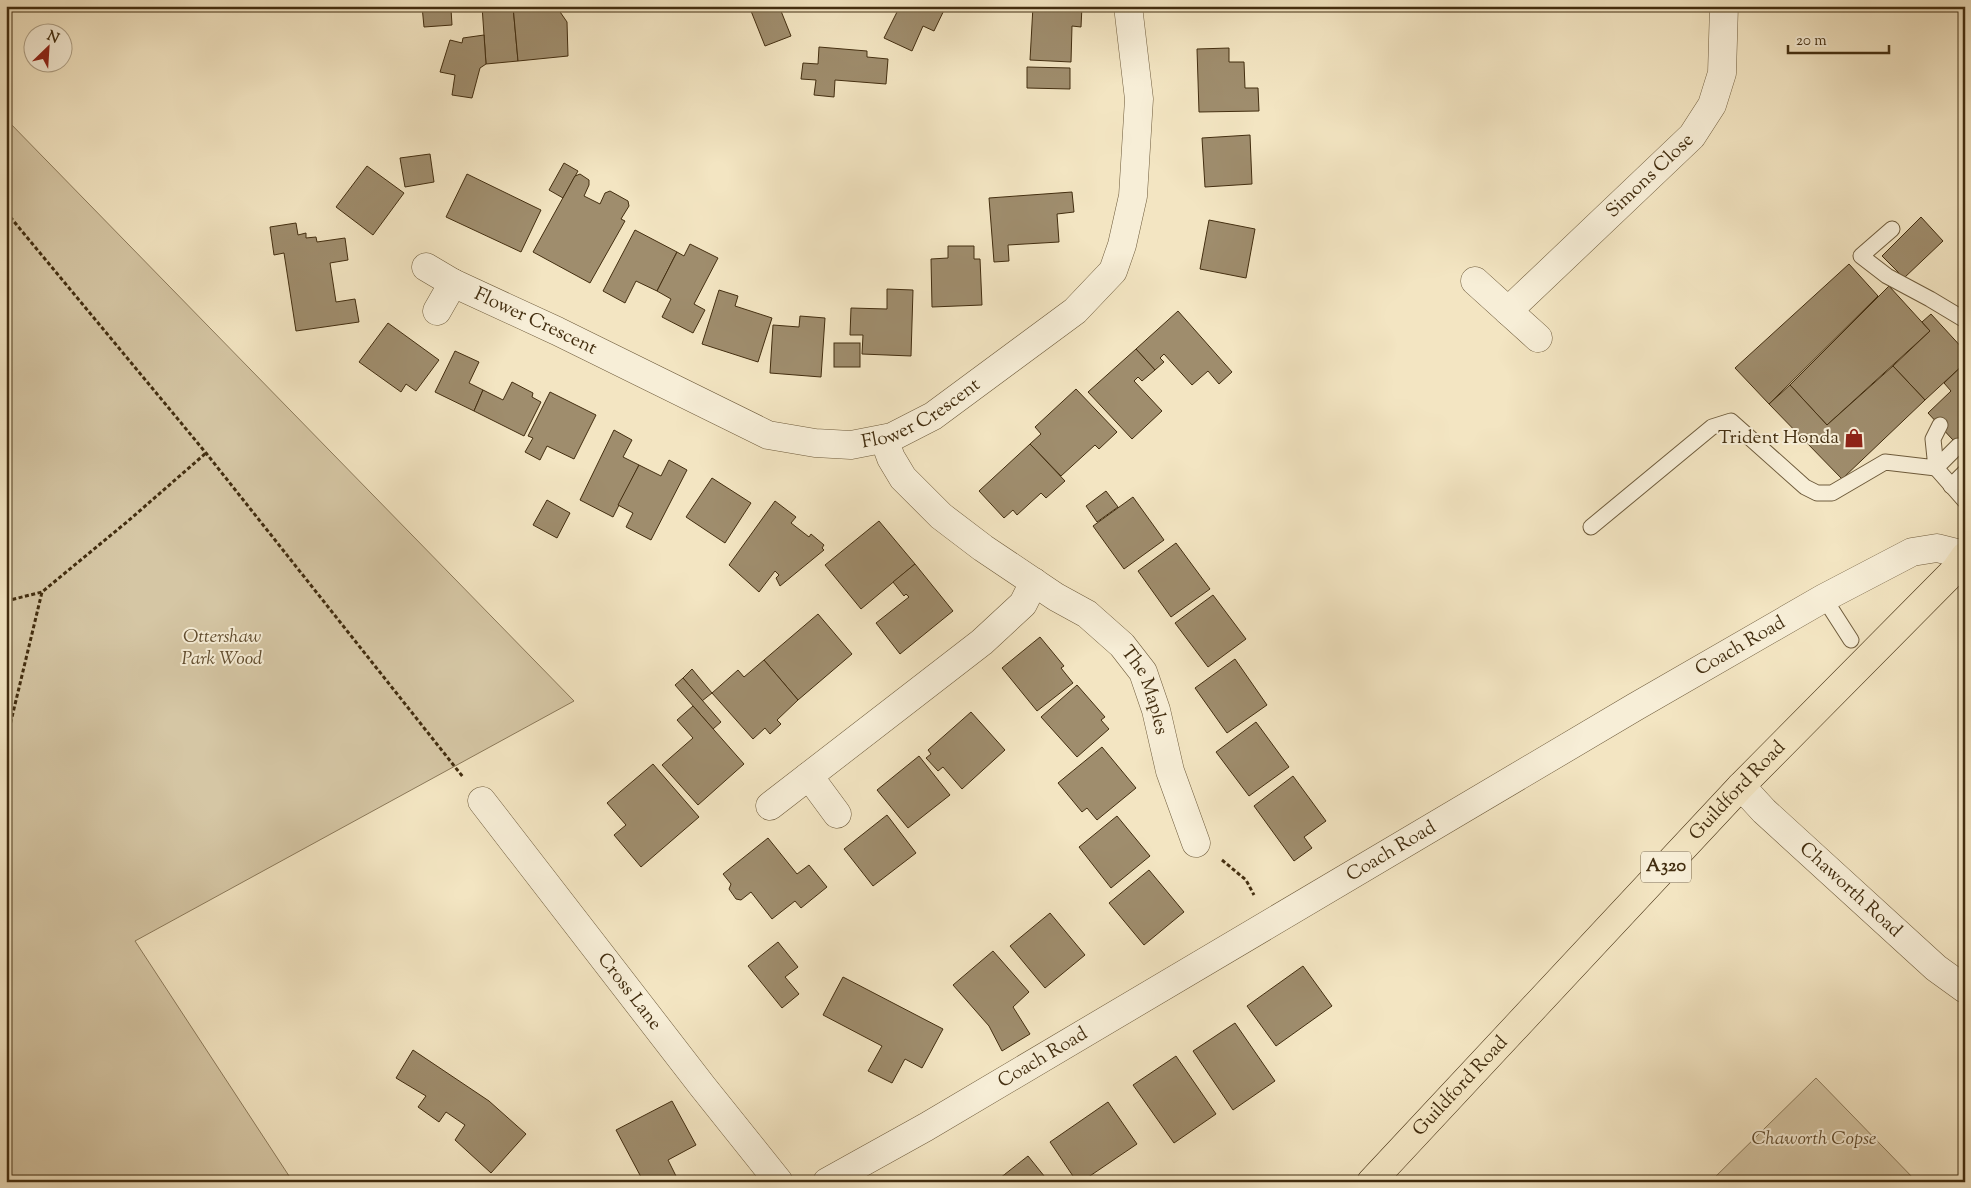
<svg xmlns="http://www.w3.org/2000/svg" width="1971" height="1188" viewBox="0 0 1971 1188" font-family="'Sorts Mill Goudy',serif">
<rect width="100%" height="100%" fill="#f3e5c2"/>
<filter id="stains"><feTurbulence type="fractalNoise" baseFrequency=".004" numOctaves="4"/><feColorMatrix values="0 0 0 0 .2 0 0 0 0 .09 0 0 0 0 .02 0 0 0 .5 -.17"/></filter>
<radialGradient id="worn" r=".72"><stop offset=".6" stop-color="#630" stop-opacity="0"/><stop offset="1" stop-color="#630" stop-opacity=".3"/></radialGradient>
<g fill="#d5c6a4" stroke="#8c7a5a">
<polygon points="6,119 574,701 135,941 293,1182 6,1182"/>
<polygon points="1816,1078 1917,1182 1710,1182"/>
</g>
<g fill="#9f8d6d" stroke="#432e10">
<polygon points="422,6 458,6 458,9 451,9 452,25 424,27"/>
<polygon points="482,6 513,6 518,61 486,64"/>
<polygon points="513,6 556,6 567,22 568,56 518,61"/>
<polygon points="749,6 779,6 791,36 765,46"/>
<polygon points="900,6 946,6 934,31 923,26 912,51 884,38"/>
<polygon points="1033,6 1082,6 1081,27 1072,26 1071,62 1030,60"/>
<polygon points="484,35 486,64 480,68 472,98 452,95 455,75 440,72 450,40 462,43 463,38"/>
<polygon points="819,47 867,51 867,57 888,59 886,84 835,80 834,97 814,95 816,80 801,79 803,63 818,64"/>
<polygon points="1229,48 1229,62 1244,62 1245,88 1258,88 1259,111 1199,112 1197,49"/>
<polygon points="1027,67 1070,68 1070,89 1027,88"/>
<polygon points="1250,135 1252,184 1205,187 1202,138"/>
<polygon points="430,154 434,182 405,187 400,158"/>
<polygon points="564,163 578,171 563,198 549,190"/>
<polygon points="367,166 404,193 373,235 336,207"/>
<polygon points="467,174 541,210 521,252 446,217"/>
<polygon points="580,174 589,180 589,185 584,196 600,204 605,193 610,191 628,201 629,206 621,219 625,221 590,283 533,252 575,176"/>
<polygon points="1072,192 1074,212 1057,214 1059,242 1008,245 1009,261 994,262 989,198"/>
<polygon points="1921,217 1943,241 1904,278 1882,256"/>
<polygon points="1209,220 1255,229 1246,278 1200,269"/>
<polygon points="296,223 298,235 306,233 306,238 316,237 317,242 345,238 348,260 330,263 336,302 355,299 359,322 296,331 284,253 274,255 270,227"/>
<polygon points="635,230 677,252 657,291 636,281 625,303 603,291"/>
<polygon points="690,244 718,258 694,304 705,310 693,333 662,317 671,299 657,291 677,252 684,256"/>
<polygon points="948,246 974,246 974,259 980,259 982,305 932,307 931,259 948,258"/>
<polygon points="1849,264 1878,296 1769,404 1735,368"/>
<polygon points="1889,286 1930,331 1827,425 1790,385"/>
<polygon points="887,289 913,290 911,356 862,354 863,335 850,335 851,308 887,309"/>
<polygon points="719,290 738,296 735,306 772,318 758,362 702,344"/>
<polygon points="1178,311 1232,372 1219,384 1208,371 1192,385 1164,354 1160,358 1164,362 1155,370 1136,349"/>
<polygon points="1931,314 1965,351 1965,363 1925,400 1893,366 1930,331 1922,322"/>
<polygon points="800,316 825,318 821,377 770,373 773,325 799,327"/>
<polygon points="388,323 439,360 416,391 406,384 401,392 359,362"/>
<rect x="834" y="343" width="26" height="24"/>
<polygon points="1136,349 1155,370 1142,381 1138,377 1134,381 1162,411 1132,439 1088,392"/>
<polygon points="455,351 479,362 469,383 483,390 474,411 435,392"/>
<polygon points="1965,363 1965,453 1928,413 1951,391 1944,383"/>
<polygon points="1893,366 1925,400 1842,479 1769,404 1790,385 1827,425"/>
<polygon points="512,382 533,393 532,397 541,402 524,436 474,411 483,390 503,400"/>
<polygon points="1076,389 1117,432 1099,449 1095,445 1061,476 1030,444 1041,434 1035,427"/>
<polygon points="550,392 596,415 574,459 547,446 540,460 525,452 533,438 528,436"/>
<polygon points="614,430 632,440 623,457 639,465 613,517 580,500"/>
<polygon points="1030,444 1065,481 1046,498 1041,493 1017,515 1013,510 1004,518 979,491"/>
<polygon points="669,460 687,470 651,540 626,527 633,513 618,505 639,465 661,476"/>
<polygon points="712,478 751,503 725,543 686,517"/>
<polygon points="1106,491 1118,507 1097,522 1086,506"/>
<polygon points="1133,497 1164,540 1124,569 1093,526"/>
<polygon points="547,500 570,513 557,538 533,525"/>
<polygon points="775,501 796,517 791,523 809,537 811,534 824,545 822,548 824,550 780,586 776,578 779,575 775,571 759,592 729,565"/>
<polygon points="879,521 915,564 861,609 825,565"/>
<polygon points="1176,543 1210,589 1171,617 1138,571"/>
<polygon points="915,564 953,611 900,654 876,623 909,597 906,594 904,596 893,582"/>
<polygon points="1213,595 1246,639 1208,667 1175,623"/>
<polygon points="818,614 852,654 798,700 764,660"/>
<polygon points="1040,637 1064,666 1061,668 1073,683 1037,711 1002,668"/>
<polygon points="1235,659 1267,705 1227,733 1195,688"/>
<polygon points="764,660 798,700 777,720 781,724 770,734 765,728 753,739 712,693 738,670 744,677"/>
<polygon points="692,669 712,693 702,701 683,678"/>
<polygon points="683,678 721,722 713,729 675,685"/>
<polygon points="1077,685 1105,717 1101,720 1109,729 1077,757 1041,717"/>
<polygon points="693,706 744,764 698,805 662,765 693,738 677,720"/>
<polygon points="971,712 1005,750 962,789 943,767 938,771 926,758 931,754 928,750"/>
<polygon points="1256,722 1289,767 1249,796 1216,752"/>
<polygon points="1102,747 1136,788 1097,820 1087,808 1082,812 1058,783"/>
<polygon points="919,756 950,795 908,828 877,790"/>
<polygon points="653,764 699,817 641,867 614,835 626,825 607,803"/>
<polygon points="1293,776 1326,821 1304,837 1312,848 1294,861 1254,806"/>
<polygon points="887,815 916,853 873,886 844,849"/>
<polygon points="1117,816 1150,856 1111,888 1079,847"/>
<polygon points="768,838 797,874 809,865 827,887 801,908 795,901 772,919 751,892 741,900 736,899 729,889 731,884 723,874"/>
<polygon points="1149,870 1184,912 1144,945 1109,903"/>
<polygon points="1050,913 1085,955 1045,988 1010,946"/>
<polygon points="778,942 798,967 785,977 799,994 782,1008 748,966"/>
<polygon points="993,951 1029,992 1013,1007 1030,1034 1002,1051 989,1026 953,985"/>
<polygon points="1303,966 1332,1006 1276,1046 1247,1006"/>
<polygon points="843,977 943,1029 922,1068 905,1059 892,1083 868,1071 882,1046 823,1015"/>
<polygon points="1235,1023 1275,1081 1233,1110 1193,1051"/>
<polygon points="413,1050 489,1101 526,1134 491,1173 455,1140 465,1125 446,1112 439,1122 418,1107 426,1096 396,1078"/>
<polygon points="1176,1056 1216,1114 1174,1143 1133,1085"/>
<polygon points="672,1101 696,1145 668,1160 679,1182 633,1182 641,1177 616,1130"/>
<polygon points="1108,1102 1137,1144 1081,1182 1077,1182 1050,1142"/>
<polygon points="1028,1156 1049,1182 995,1182"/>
</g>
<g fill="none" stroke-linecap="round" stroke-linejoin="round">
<defs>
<g id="lane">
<polyline points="1892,229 1861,256 1887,276 1930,299 1965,320"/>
<polyline points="1958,446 1936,468 1965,501"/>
<polyline points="1951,486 1965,472"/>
<polyline points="1591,527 1712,427 1731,421 1805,487 1817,493 1832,493 1885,462 1936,468 1933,439 1940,425"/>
<polyline points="1824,598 1851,640"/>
</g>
<g id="street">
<polyline points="426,267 453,283 437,311"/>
<polyline points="1475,281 1538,338"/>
<path id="s1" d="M453 283 557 331 768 435 815 443 851 445 892 437 933 416 1075 311 1113 271 1122 245 1133 196 1139 99 1128 6"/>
<path id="s2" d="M1508 311 1692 136 1712 105 1722 73 1724 6"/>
<path id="s3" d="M884 439 891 458 903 478 941 516 983 548 1056 597 1087 614 1122 645 1143 672 1156 710 1170 771 1196 843"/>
<polyline points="809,776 837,814"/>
<path id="s4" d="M1741 786 1764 811 1936 968 1965 989"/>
<path id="s5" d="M482 801 703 1087 779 1182"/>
<polyline points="770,806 982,642 1023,604 1034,582"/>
<path id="s6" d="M827 1182 926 1127 1635 707 1824 598 1912 552 1937 548 1965 555"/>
</g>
<g id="primary">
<path id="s7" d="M1371 1182 1741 786 1956 569 1965 556"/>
</g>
</defs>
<use href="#lane" stroke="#6f5c3c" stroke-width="17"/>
<use href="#street" stroke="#6f5c3c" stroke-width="29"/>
<use href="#primary" stroke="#432e10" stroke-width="29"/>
<g stroke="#432e10" stroke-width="3" stroke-dasharray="4 2.5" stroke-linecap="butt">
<polyline points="6,212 206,453 463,777"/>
<polyline points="6,601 42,592 128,521 206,453"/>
<polyline points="6,742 42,592"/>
<polyline points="1222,860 1246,880 1254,895"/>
</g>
<use href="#lane" stroke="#f7eed7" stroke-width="15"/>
<use href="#street" stroke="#f7eed7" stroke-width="28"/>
<use href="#primary" stroke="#f3e5c2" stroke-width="28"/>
</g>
<defs>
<symbol id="shop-bare" viewBox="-9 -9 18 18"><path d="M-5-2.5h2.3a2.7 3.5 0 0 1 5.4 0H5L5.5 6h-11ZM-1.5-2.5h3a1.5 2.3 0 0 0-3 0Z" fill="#8f2418" stroke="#f7eed7" stroke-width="2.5" paint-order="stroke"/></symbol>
</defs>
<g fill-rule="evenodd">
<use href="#shop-bare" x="1840" y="424" width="28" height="28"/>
</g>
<g text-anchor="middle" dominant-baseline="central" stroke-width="4" stroke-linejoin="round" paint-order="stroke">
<rect fill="#f7eed7" stroke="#79684c" stroke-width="1" x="1641" y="851.5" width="50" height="31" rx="4"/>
<g font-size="18" font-weight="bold" fill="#432e10">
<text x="1666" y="867">A320</text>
</g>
<g font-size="19" fill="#432e10" stroke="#f7eed7">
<text stroke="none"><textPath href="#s2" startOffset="196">Simons Close</textPath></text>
<text stroke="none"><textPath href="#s1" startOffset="91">Flower Crescent</textPath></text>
<text stroke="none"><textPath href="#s1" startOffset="511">Flower Crescent</textPath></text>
<text stroke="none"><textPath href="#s6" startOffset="1059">Coach Road</textPath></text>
<text stroke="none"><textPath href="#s3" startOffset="372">The Maples</textPath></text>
<text stroke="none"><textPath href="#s7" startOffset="536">Guildford Road</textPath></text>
<text stroke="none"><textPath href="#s6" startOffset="654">Coach Road</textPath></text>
<text stroke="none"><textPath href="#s4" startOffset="151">Chaworth Road</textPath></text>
<text stroke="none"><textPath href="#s5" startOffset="241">Cross Lane</textPath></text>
<text stroke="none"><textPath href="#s6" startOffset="249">Coach Road</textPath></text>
<text stroke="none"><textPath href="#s7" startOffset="131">Guildford Road</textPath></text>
</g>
<g font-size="19" fill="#432e10" stroke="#f7eed7" text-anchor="end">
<text x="1839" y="438">Trident Honda</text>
</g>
<g font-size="19" font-style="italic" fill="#604c2e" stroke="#f7eed7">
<text x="222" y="637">Ottershaw<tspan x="222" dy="22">Park Wood</tspan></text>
<text x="1814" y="1139">Chaworth Copse</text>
</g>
</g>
<rect width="1971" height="1188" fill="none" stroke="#f3e5c2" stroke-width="25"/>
<rect x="8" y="8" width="1956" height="1173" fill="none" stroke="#432e10" stroke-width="2.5"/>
<rect x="12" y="12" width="1946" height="1163" fill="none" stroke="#432e10"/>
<g transform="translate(48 48) rotate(25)"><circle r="24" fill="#f7eed7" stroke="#afa187"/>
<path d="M0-4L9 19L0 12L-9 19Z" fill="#8f2418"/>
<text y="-8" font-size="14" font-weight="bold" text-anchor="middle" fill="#432e10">N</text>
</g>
<path d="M1788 45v8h101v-8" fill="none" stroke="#432e10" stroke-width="2.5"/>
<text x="1796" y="45" font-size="15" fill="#432e10" stroke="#f7eed7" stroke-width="4" paint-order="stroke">20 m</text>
<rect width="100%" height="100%" filter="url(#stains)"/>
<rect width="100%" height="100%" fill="url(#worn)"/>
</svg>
